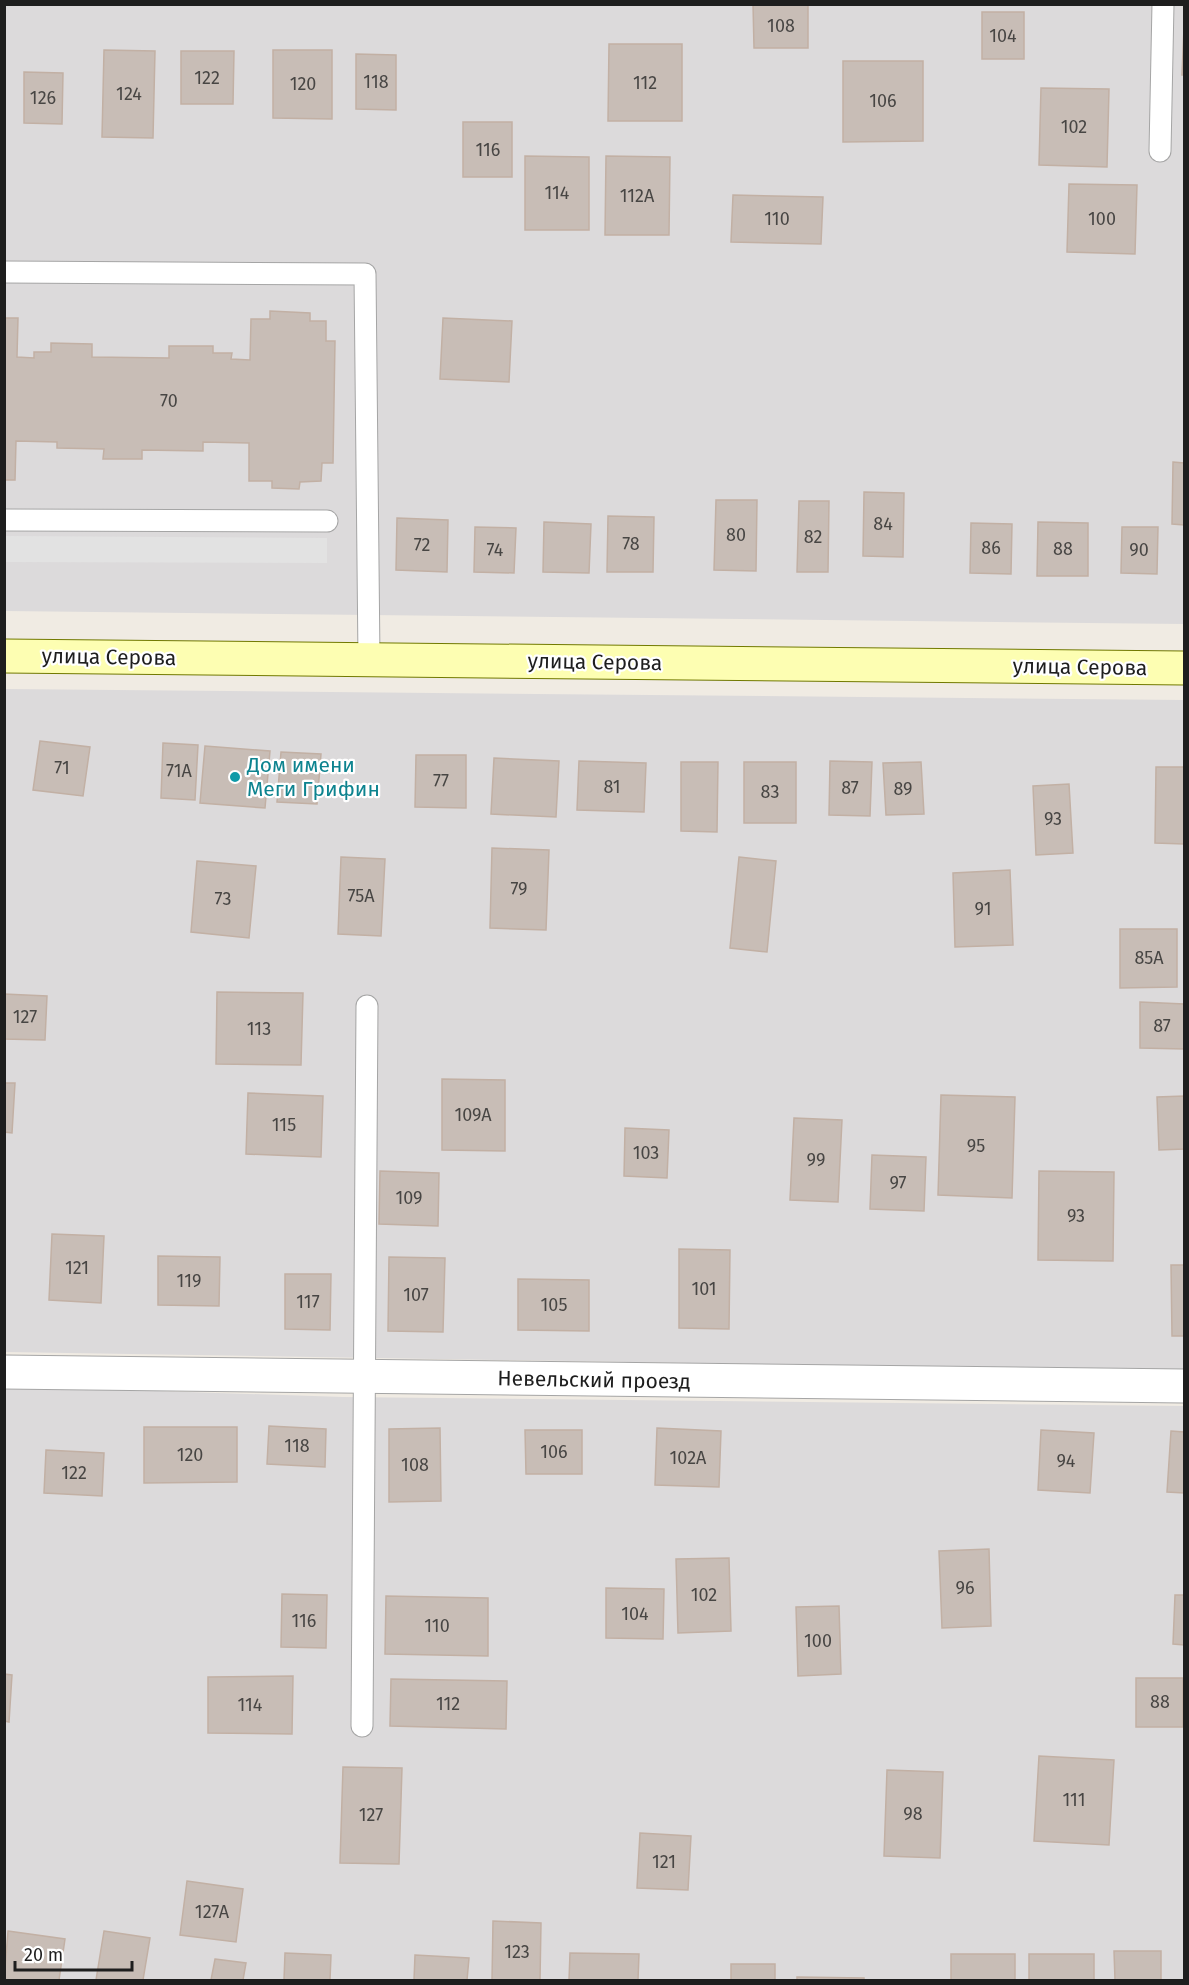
<svg xmlns="http://www.w3.org/2000/svg" width="1189" height="1985" viewBox="0 0 1189 1985" font-family="'Fira Sans',sans-serif">
<rect width="100%" height="100%" fill="#f0ebe3"/>
<g fill="#dcdadb">
<polygon points="5,5 1184,5 1184,624 5,611"/>
<polygon points="5,689 1184,700 1184,1371 5,1352"/>
<polygon points="4,1386 343,1397 1184,1406 1184,1980 5,1980"/>
</g>
<polygon fill="#e2e2e2" points="5,536 327,538 327,563 5,562"/>
<g fill="#c8bdb6" stroke="#c2b0a4" stroke-width="1.5">
<polygon points="753,4 808,4 808,48 754,48"/>
<rect x="982" y="12" width="42" height="47"/>
<polygon points="1184,28 1184,75 1182,75"/>
<polygon points="609,44 682,44 682,121 608,121"/>
<polygon points="104,50 155,51 153,138 102,137"/>
<polygon points="273,50 332,50 332,119 273,118"/>
<polygon points="181,51 234,51 233,104 181,104"/>
<polygon points="356,54 396,55 396,110 356,109"/>
<polygon points="843,61 923,61 923,141 843,142"/>
<polygon points="24,72 63,73 62,124 24,123"/>
<polygon points="1041,88 1109,89 1107,167 1039,165"/>
<rect x="463" y="122" width="49" height="55"/>
<polygon points="525,156 589,157 589,230 525,230"/>
<polygon points="606,156 670,157 669,235 605,235"/>
<polygon points="1069,184 1137,185 1135,254 1067,252"/>
<polygon points="733,195 823,197 821,244 731,242"/>
<polygon points="270,311 310,313 310,321 326,321 326,341 335,341 333,463 322,463 321,481 300,482 299,489 272,488 272,481 249,481 249,443 203,442 203,451 142,450 142,459 103,459 104,449 57,448 57,442 16,441 15,480 4,480 4,318 18,318 17,357 34,358 34,352 51,352 51,343 92,344 92,357 169,358 169,346 213,346 213,353 232,353 231,359 250,360 251,319 270,319"/>
<polygon points="443,318 512,321 509,382 440,379"/>
<polygon points="1173,462 1184,463 1184,525 1172,524"/>
<polygon points="864,492 904,493 903,557 863,556"/>
<polygon points="716,500 757,500 756,571 714,570"/>
<polygon points="799,501 829,501 828,572 797,572"/>
<polygon points="608,516 654,517 653,572 607,572"/>
<polygon points="397,518 448,520 447,572 396,570"/>
<polygon points="544,522 591,524 589,573 543,572"/>
<polygon points="1038,522 1088,523 1088,576 1037,576"/>
<polygon points="971,523 1012,524 1011,574 970,573"/>
<polygon points="475,527 516,528 514,573 474,572"/>
<polygon points="1122,527 1158,527 1157,574 1121,573"/>
<polygon points="40,741 90,747 83,796 33,790"/>
<polygon points="163,743 198,745 195,800 161,798"/>
<polygon points="205,746 270,751 265,808 200,803"/>
<polygon points="281,752 321,754 317,804 277,802"/>
<polygon points="416,755 466,755 466,808 415,807"/>
<polygon points="494,758 559,761 556,817 491,814"/>
<polygon points="579,761 646,763 644,812 577,810"/>
<polygon points="830,761 872,762 870,816 829,815"/>
<polygon points="681,762 718,762 717,832 681,831"/>
<rect x="744" y="762" width="52" height="61"/>
<polygon points="921,762 924,814 886,815 883,763"/>
<polygon points="1156,767 1184,767 1184,844 1155,843"/>
<polygon points="1069,784 1073,853 1036,855 1033,786"/>
<polygon points="492,848 549,850 546,930 490,928"/>
<polygon points="341,857 385,859 381,936 338,934"/>
<polygon points="739,857 776,861 767,952 730,948"/>
<polygon points="197,861 256,866 249,938 191,932"/>
<polygon points="1010,870 1013,945 955,947 953,873"/>
<polygon points="1120,929 1177,929 1177,987 1120,988"/>
<polygon points="217,992 303,993 301,1065 216,1064"/>
<polygon points="4,994 47,996 45,1040 4,1039"/>
<polygon points="1140,1002 1184,1004 1184,1049 1140,1048"/>
<polygon points="442,1079 505,1080 505,1151 442,1150"/>
<polygon points="4,1083 15,1083 12,1133 4,1132"/>
<polygon points="248,1093 323,1096 321,1157 246,1154"/>
<polygon points="941,1095 1015,1097 1012,1198 938,1195"/>
<polygon points="1184,1096 1184,1149 1159,1150 1157,1097"/>
<polygon points="794,1118 842,1120 838,1202 790,1200"/>
<polygon points="625,1128 669,1130 667,1178 624,1176"/>
<polygon points="872,1155 926,1157 924,1211 870,1209"/>
<polygon points="380,1171 439,1173 438,1226 379,1224"/>
<polygon points="1039,1171 1114,1172 1113,1261 1038,1260"/>
<polygon points="52,1234 104,1236 101,1303 49,1300"/>
<polygon points="679,1249 730,1250 729,1329 679,1328"/>
<polygon points="158,1256 220,1257 219,1306 158,1305"/>
<polygon points="389,1257 445,1258 443,1332 388,1331"/>
<polygon points="1171,1265 1184,1265 1184,1336 1172,1336"/>
<polygon points="285,1274 331,1274 330,1330 285,1329"/>
<polygon points="518,1279 589,1280 589,1331 518,1330"/>
<polygon points="269,1426 326,1429 325,1467 267,1464"/>
<polygon points="144,1427 237,1427 237,1482 144,1483"/>
<polygon points="440,1428 441,1501 389,1502 389,1429"/>
<polygon points="657,1428 721,1431 719,1487 655,1485"/>
<polygon points="525,1430 582,1430 582,1474 526,1474"/>
<polygon points="1041,1430 1094,1433 1090,1493 1038,1490"/>
<polygon points="1171,1431 1184,1432 1184,1493 1167,1492"/>
<polygon points="46,1450 104,1453 102,1496 44,1493"/>
<polygon points="989,1549 991,1626 942,1628 939,1551"/>
<polygon points="729,1558 731,1631 678,1633 676,1559"/>
<polygon points="606,1588 664,1589 663,1639 606,1638"/>
<polygon points="282,1594 327,1595 326,1648 281,1647"/>
<polygon points="1175,1595 1184,1595 1184,1645 1173,1644"/>
<polygon points="386,1596 488,1598 488,1656 385,1654"/>
<polygon points="839,1606 841,1674 798,1676 796,1607"/>
<polygon points="4,1674 12,1675 9,1722 4,1721"/>
<polygon points="293,1676 292,1734 208,1733 208,1677"/>
<rect x="1136" y="1678" width="47" height="49"/>
<polygon points="391,1679 507,1681 506,1729 390,1726"/>
<polygon points="1039,1756 1114,1760 1109,1845 1034,1841"/>
<polygon points="343,1767 402,1768 399,1864 340,1863"/>
<polygon points="887,1770 943,1772 940,1858 884,1856"/>
<polygon points="640,1833 691,1836 688,1890 637,1888"/>
<polygon points="187,1881 243,1889 236,1942 180,1935"/>
<polygon points="493,1921 541,1923 540,1980 492,1980"/>
<polygon points="8,1931 65,1939 59,1980 4,1980"/>
<polygon points="104,1931 150,1938 143,1980 96,1980"/>
<polygon points="1114,1951 1161,1951 1161,1980 1115,1980"/>
<polygon points="285,1953 331,1955 330,1980 284,1980"/>
<polygon points="570,1953 639,1954 638,1980 569,1980"/>
<rect x="951" y="1954" width="64" height="26"/>
<rect x="1029" y="1954" width="65" height="26"/>
<polygon points="415,1955 469,1958 467,1980 414,1980"/>
<polygon points="215,1959 246,1963 243,1980 211,1980"/>
<rect x="731" y="1964" width="44" height="16"/>
<polygon points="797,1977 864,1978 864,1980 797,1980"/>
</g>
<g fill="none" stroke-linecap="round" stroke-linejoin="round">
<defs>
<g id="service">
<polyline points="1160,151 1163,4"/>
<polyline points="4,272 365,274 369,659"/>
<polyline points="4,520 327,521"/>
<polyline points="362,1726 367,1006"/>
</g>
<polyline id="minor" points="4,1372 1184,1386"/>
<polyline id="secondary" points="4,656 1184,668"/>
</defs>
<use href="#service" stroke="#a5a5a5" stroke-width="23"/>
<use href="#minor" stroke="#a5a5a5" stroke-width="35"/>
<use href="#secondary" stroke="#717900" stroke-width="35"/>
<use href="#service" stroke="#fff" stroke-width="21"/>
<use href="#minor" stroke="#fff" stroke-width="33"/>
<use href="#secondary" stroke="#fdfeb2" stroke-width="33"/>
</g>
<circle fill="#0f9aa8" stroke="#fff" stroke-width="2" cx="235" cy="777" r="6"/>
<g text-anchor="middle" dominant-baseline="central" stroke-width="4.5" stroke-linejoin="round" paint-order="stroke">
<g font-size="18" fill="#484644">
<text x="781" y="26">108</text>
<text x="1003" y="36">104</text>
<text x="207" y="78">122</text>
<text x="376" y="82">118</text>
<text x="645" y="83">112</text>
<text x="303" y="84">120</text>
<text x="129" y="94">124</text>
<text x="43" y="98">126</text>
<text x="883" y="101">106</text>
<text x="1074" y="127">102</text>
<text x="488" y="150">116</text>
<text x="557" y="193">114</text>
<text x="637" y="196">112А</text>
<text x="777" y="219">110</text>
<text x="1102" y="219">100</text>
<text x="169" y="401">70</text>
<text x="883" y="524">84</text>
<text x="736" y="535">80</text>
<text x="813" y="537">82</text>
<text x="631" y="544">78</text>
<text x="422" y="545">72</text>
<text x="991" y="548">86</text>
<text x="1063" y="549">88</text>
<text x="495" y="550">74</text>
<text x="1139" y="550">90</text>
<text x="62" y="768">71</text>
<text x="179" y="771">71А</text>
<text x="441" y="781">77</text>
<text x="612" y="787">81</text>
<text x="850" y="788">87</text>
<text x="903" y="789">89</text>
<text x="770" y="792">83</text>
<text x="1053" y="819">93</text>
<text x="519" y="889">79</text>
<text x="361" y="896">75А</text>
<text x="223" y="899">73</text>
<text x="983" y="909">91</text>
<text x="1149" y="958">85А</text>
<text x="25" y="1017">127</text>
<text x="1162" y="1026">87</text>
<text x="259" y="1029">113</text>
<text x="473" y="1115">109А</text>
<text x="284" y="1125">115</text>
<text x="976" y="1146">95</text>
<text x="646" y="1153">103</text>
<text x="816" y="1160">99</text>
<text x="898" y="1183">97</text>
<text x="409" y="1198">109</text>
<text x="1076" y="1216">93</text>
<text x="77" y="1268">121</text>
<text x="189" y="1281">119</text>
<text x="704" y="1289">101</text>
<text x="416" y="1295">107</text>
<text x="308" y="1302">117</text>
<text x="554" y="1305">105</text>
<text x="297" y="1446">118</text>
<text x="554" y="1452">106</text>
<text x="190" y="1455">120</text>
<text x="688" y="1458">102А</text>
<text x="1066" y="1461">94</text>
<text x="415" y="1465">108</text>
<text x="74" y="1473">122</text>
<text x="965" y="1588">96</text>
<text x="704" y="1595">102</text>
<text x="635" y="1614">104</text>
<text x="304" y="1621">116</text>
<text x="437" y="1626">110</text>
<text x="818" y="1641">100</text>
<text x="1160" y="1702">88</text>
<text x="448" y="1704">112</text>
<text x="250" y="1705">114</text>
<text x="1074" y="1800">111</text>
<text x="913" y="1814">98</text>
<text x="371" y="1815">127</text>
<text x="664" y="1862">121</text>
<text x="212" y="1912">127А</text>
<text x="517" y="1952">123</text>
</g>
<g font-size="21" fill="#1e1e1e" stroke="#fff">
<text transform="translate(109 657) rotate(1)">улица Серова</text>
<text transform="translate(595 662) rotate(1)">улица Серова</text>
<text transform="translate(1080 667) rotate(1)">улица Серова</text>
<text transform="translate(594 1380) rotate(1)">Невельский проезд</text>
</g>
<g font-size="21" fill="#0d838f" stroke="#fff" text-anchor="start">
<text x="247" y="765">Дом имени<tspan x="247" dy="24">Меги Грифин</tspan></text>
</g>
</g>
<rect width="1189" height="1985" fill="none" stroke="#1e1e1e" stroke-width="12"/>
<path d="M15 1961v9h117v-9" fill="none" stroke="#1e1e1e" stroke-width="3"/>
<text x="24" y="1961" font-size="18" fill="#1e1e1e" stroke="#ffffff" stroke-width="4.5" paint-order="stroke">20 m</text>
</svg>
